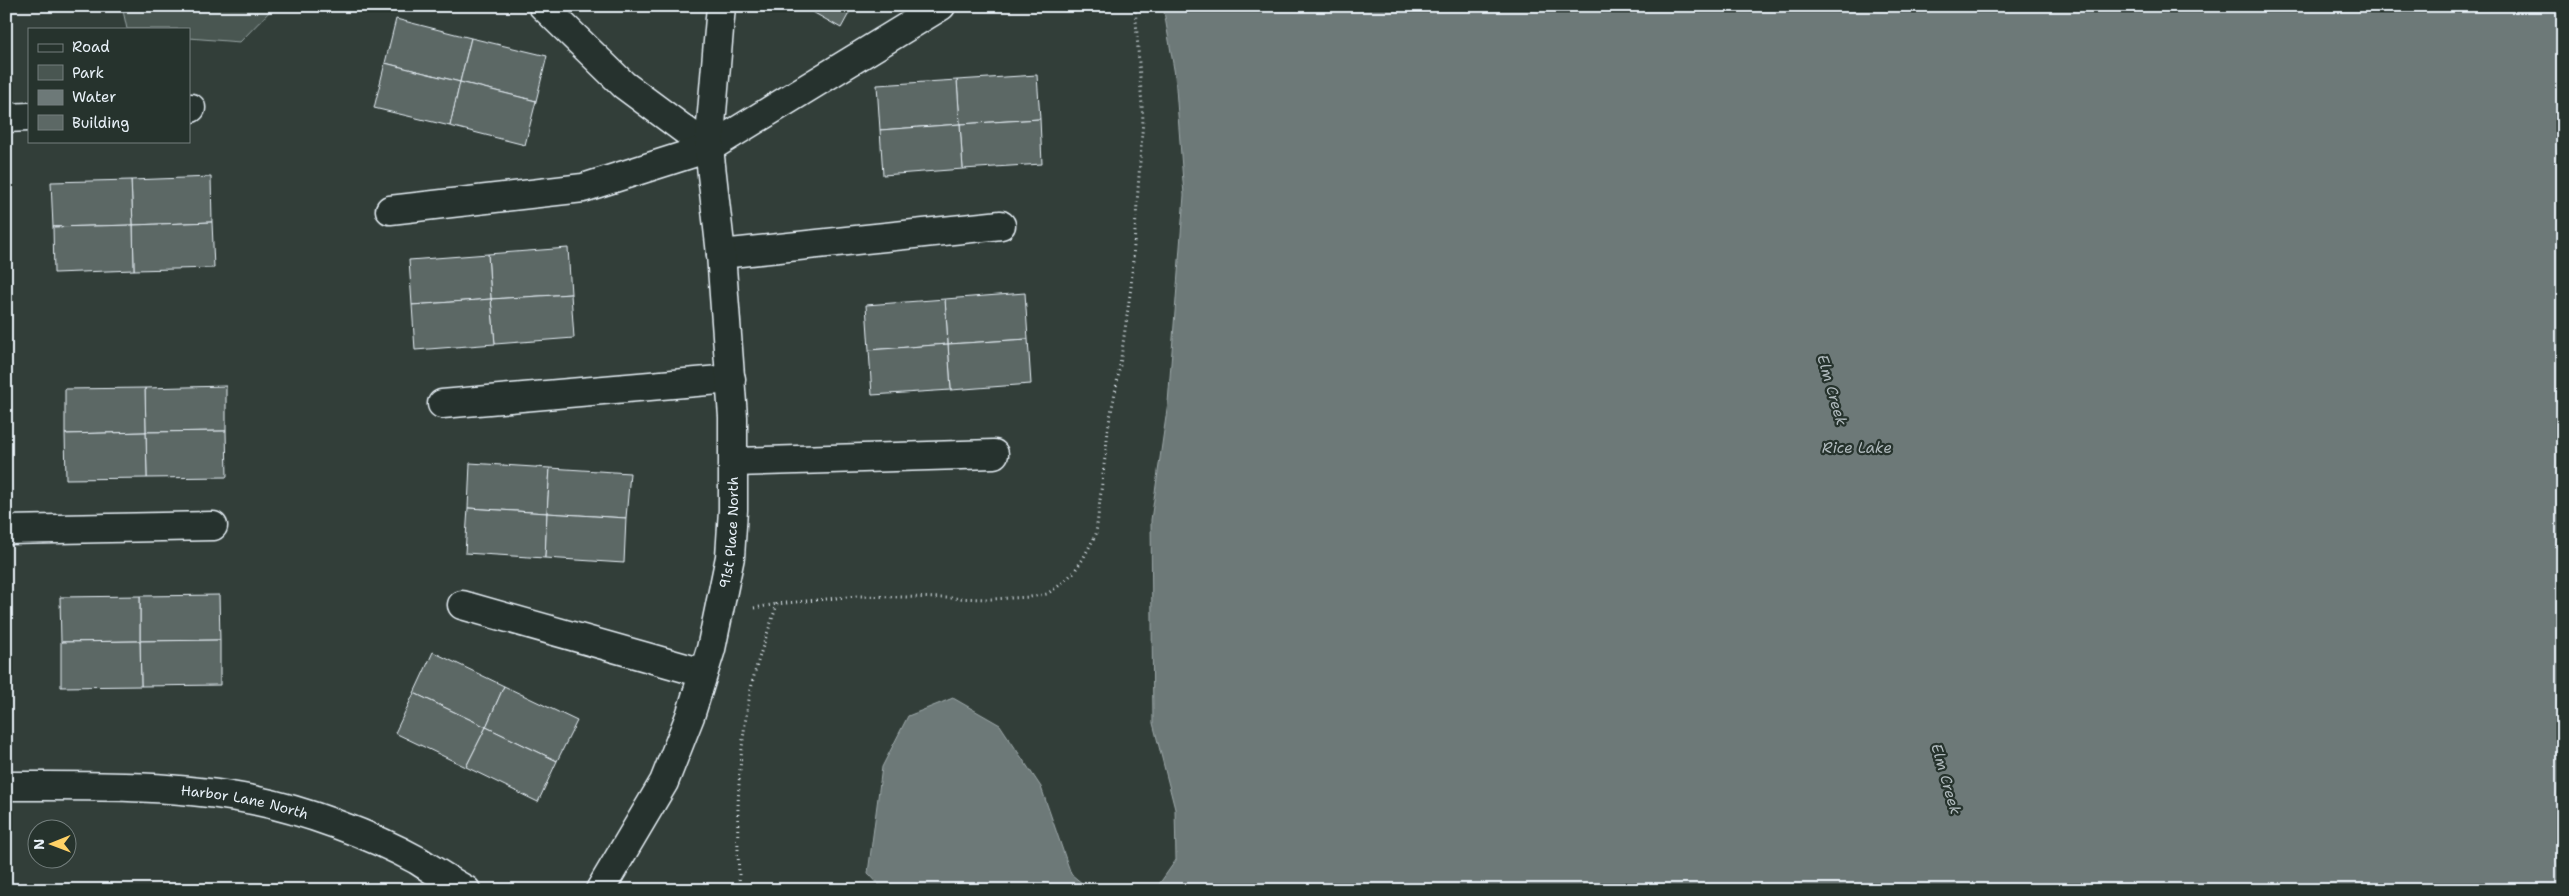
<svg xmlns="http://www.w3.org/2000/svg" width="2569" height="896" viewBox="0 0 2569 896" font-family="'Shantell Sans',sans-serif">
<rect width="100%" height="100%" fill="#323e39"/>
<filter id="ink" filterUnits="userSpaceOnUse"><feTurbulence type="fractalNoise" baseFrequency=".02" numOctaves="2"/><feDisplacementMap in="SourceGraphic" scale="10" xChannelSelector="R" yChannelSelector="G"/><feConvolveMatrix kernelMatrix="1 2 1 2 8 2 1 2 1" color-interpolation-filters="sRGB"/></filter>
<g filter="url(#ink)">
<polygon fill="#495651" stroke="#98a4a4" points="122,6 275,6 240,42 189,38 189,29 127,29"/>
<g fill="#6d7978" stroke="#9ea9ab">
<polygon points="1163,6 2563,6 2563,890 1155,890 1176,860 1175,809 1153,723 1151,520 1168,403 1184,195 1175,75"/>
<polygon points="953,698 1000,725 1041,787 1071,874 1090,890 884,890 868,873 882,767 908,716"/>
</g>
<g fill="#5c6865" stroke="#e8f1f8">
<polygon points="802,6 853,6 841,28"/>
<polygon points="396,19 471,38 460,82 385,63"/>
<polygon points="471,38 547,56 536,101 460,82"/>
<polygon points="385,63 460,82 450,126 374,108"/>
<polygon points="1037,75 1040,119 960,124 957,80"/>
<polygon points="957,80 960,124 880,130 877,85"/>
<polygon points="460,82 536,101 525,145 450,126"/>
<polygon points="1040,119 1042,164 963,169 960,124"/>
<polygon points="960,124 963,169 883,175 880,130"/>
<polygon points="211,177 212,222 133,225 131,180"/>
<polygon points="131,180 133,225 53,227 51,182"/>
<polygon points="212,222 214,268 134,270 133,225"/>
<polygon points="133,225 134,270 54,273 53,227"/>
<polygon points="568,248 571,294 491,299 488,254"/>
<polygon points="488,254 491,299 412,305 409,260"/>
<polygon points="1025,293 1028,339 948,344 945,299"/>
<polygon points="571,294 574,338 495,344 491,299"/>
<polygon points="491,299 495,344 415,350 412,305"/>
<polygon points="945,299 948,344 869,350 866,305"/>
<polygon points="1028,339 1031,384 951,390 948,344"/>
<polygon points="948,344 951,390 872,395 869,350"/>
<polygon points="226,386 226,431 146,432 145,388"/>
<polygon points="145,388 146,432 65,434 65,389"/>
<polygon points="226,431 227,477 147,478 146,432"/>
<polygon points="146,432 147,478 66,479 65,434"/>
<polygon points="470,463 550,468 547,513 468,508"/>
<polygon points="550,468 630,473 626,518 547,513"/>
<polygon points="468,508 547,513 545,558 465,553"/>
<polygon points="547,513 626,518 624,563 545,558"/>
<polygon points="219,595 220,640 140,641 140,596"/>
<polygon points="140,596 140,641 61,642 60,597"/>
<polygon points="220,640 220,685 141,686 140,641"/>
<polygon points="140,641 141,686 61,687 61,642"/>
<polygon points="433,652 504,686 486,727 414,693"/>
<polygon points="504,686 577,721 557,761 486,727"/>
<polygon points="414,693 486,727 466,767 395,733"/>
<polygon points="486,727 557,761 538,802 466,767"/>
</g>
<g fill="none" stroke-linecap="round" stroke-linejoin="round">
<defs>
<g id="minor">
<polyline points="543,6 624,85 709,148"/>
<polyline points="189,108 191,108"/>
<polyline points="6,118 29,117"/>
<polyline points="390,210 583,188 709,148 941,6"/>
<polyline points="721,254 1001,225"/>
<polyline points="442,404 731,379"/>
<polyline points="734,462 994,454"/>
<polyline points="6,530 213,526"/>
<polyline points="462,605 703,673"/>
<path id="s1" d="M6 786C89 786 172 784 253 800 303 810 372 835 417 860 433 870 449 881 466 890"/>
<path id="s2" d="M600 890 664 782 690 716 711 649 730 557 733 510V417L721 254 709 148 721 6"/>
</g>
</defs>
<use href="#minor" stroke="#e8f1f8" stroke-width="31"/>
<g stroke="#e8f1f8" stroke-width="3" stroke-dasharray="1 4" stroke-linecap="butt">
<polyline points="754,608 777,604"/>
<path d="M740 890C735 821 738 752 752 684 758 657 769 630 777 604L857 596 991 599 1030 597 1047 594 1060 585 1073 573 1083 559 1096 534 1109 423 1119 372 1131 287 1143 120 1135 6"/>
</g>
<use href="#minor" stroke="#26332d" stroke-width="28"/>
</g>
</g>
<g text-anchor="middle" dominant-baseline="central" stroke-width="4.5" stroke-linejoin="round" paint-order="stroke">
<g font-size="14" fill="#e8f1f8" stroke="#26332d">
<text stroke="none"><textPath href="#s2" startOffset="385">91st Place North</textPath></text>
<text stroke="none"><textPath href="#s1" startOffset="240">Harbor Lane North</textPath></text>
</g>
<g font-size="15" font-style="italic" fill="#b1bbbe" stroke="#26332d">
<text transform="translate(1832 390) rotate(74)">Elm Creek</text>
<text x="1857" y="448">Rice Lake</text>
<text transform="translate(1946 779) rotate(74)">Elm Creek</text>
</g>
</g>
<rect width="2569" height="896" fill="none" stroke="#26332d" stroke-width="25"/>
<rect x="12" y="12" width="2544" height="871" fill="none" stroke="#e8f1f8" stroke-width="2" filter="url(#ink)"/>
<rect x="28" y="28" width="162" height="115" fill="#26332d" stroke="#747f7e"/>
<rect x="38" y="44" width="25" height="8" fill="#26332d" stroke="#747f7e"/>
<text x="72" y="52" font-size="15" fill="#e8f1f8">Road</text>
<rect x="38" y="65" width="25" height="15" fill="#495651" stroke="#747f7e"/>
<text x="72" y="78" font-size="15" fill="#e8f1f8">Park</text>
<rect x="38" y="90" width="25" height="15" fill="#6d7978" stroke="#747f7e"/>
<text x="72" y="102" font-size="15" fill="#e8f1f8">Water</text>
<rect x="38" y="115" width="25" height="15" fill="#5c6865" stroke="#747f7e"/>
<text x="72" y="128" font-size="15" fill="#e8f1f8">Building</text>
<g transform="translate(52 844) rotate(269)"><circle r="24" fill="#26332d" stroke="#747f7e"/>
<path d="M0-4L9 19L0 12L-9 19Z" fill="#ffd166"/>
<text y="-8" font-size="14" font-weight="bold" text-anchor="middle" fill="#e8f1f8">N</text>
</g>
</svg>
